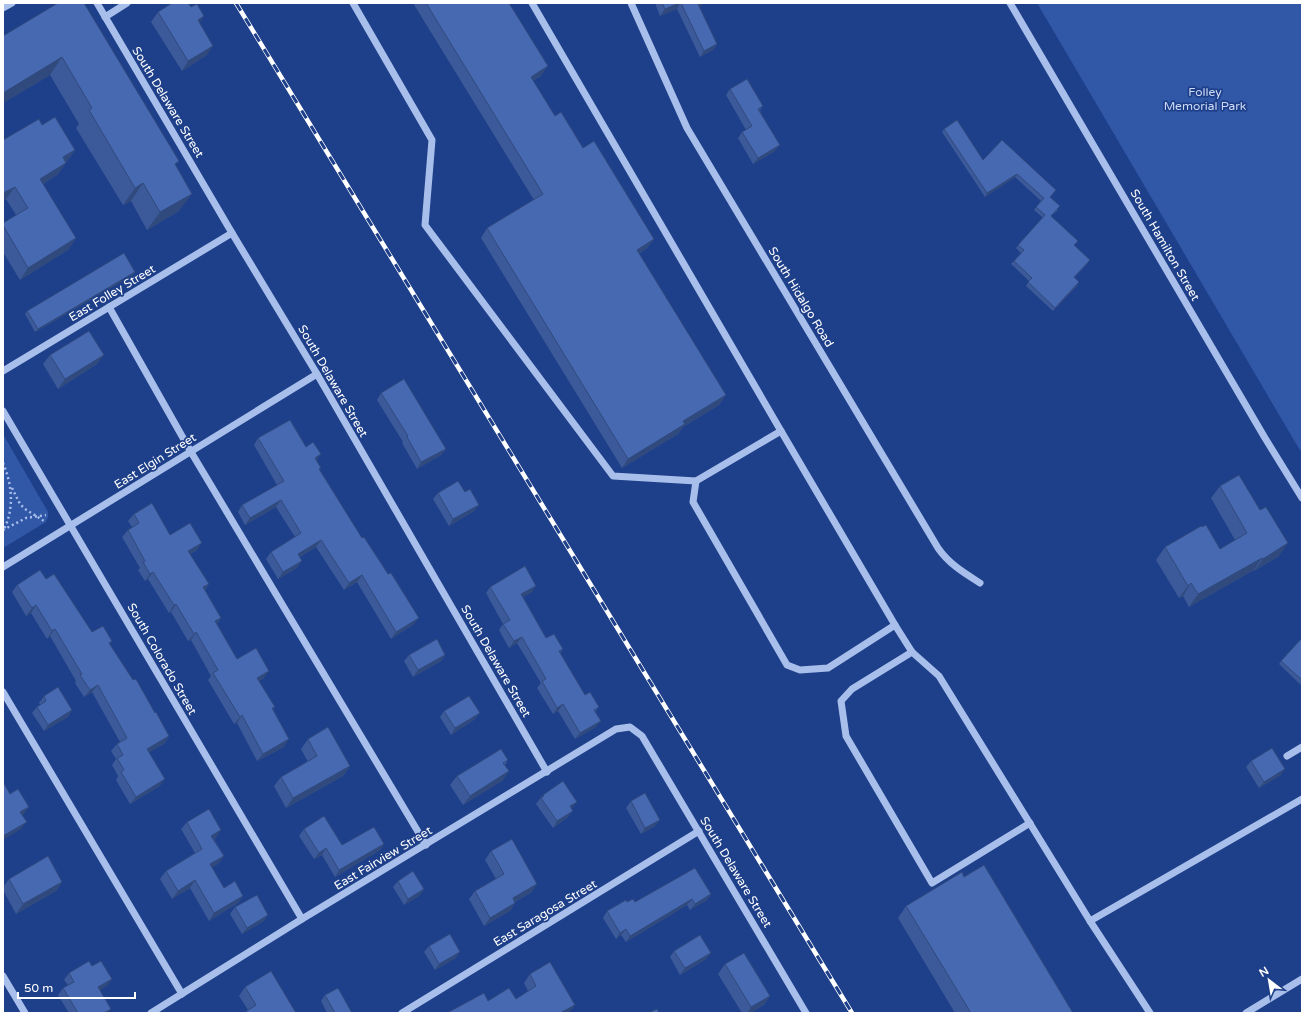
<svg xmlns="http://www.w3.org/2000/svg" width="1305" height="1016" viewBox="0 0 1305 1016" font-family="'Varela Round',sans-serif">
<rect width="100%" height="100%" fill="#1e3f89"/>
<g fill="#3157a7">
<polygon points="1037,3 1302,3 1302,453 1295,442"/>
<polygon points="3,434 48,512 48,517 46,522 3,548"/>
</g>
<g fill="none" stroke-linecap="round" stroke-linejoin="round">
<g stroke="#a9bfeb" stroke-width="2.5" stroke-dasharray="2 3" stroke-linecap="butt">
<path d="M3 463C12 484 15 509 3 531"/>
<polyline points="12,488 20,504 25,509 44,521"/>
<polyline points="3,530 26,518 46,515"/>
</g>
<g stroke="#a9bfeb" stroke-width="7">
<polyline points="97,3 232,233 317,374 547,772"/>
<polyline points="353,3 432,140 425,225 613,476 696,481 781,431 532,3"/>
<path d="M631 3 687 128 938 548C949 564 964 573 980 583"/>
<polyline points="1010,3 1265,438 1302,498"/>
<polyline points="3,8 12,3"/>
<polyline points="105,17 127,3"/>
<polyline points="109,307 191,452 426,845"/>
<polyline points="3,371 232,233"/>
<polyline points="3,411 302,919"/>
<polyline points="781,431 895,625 912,652 939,676 1090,921 1150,1013"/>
<polyline points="696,481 693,502 787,665 800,670 828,668 895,625"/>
<polyline points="3,567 317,374"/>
<polyline points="912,652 852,689 841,701 846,736 932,883 1030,823"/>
<polyline points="3,692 182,994"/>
<polyline points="1287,756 1302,747"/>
<polyline points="1090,921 1302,799"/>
<polyline points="3,976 25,1013"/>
<polyline points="151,1013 302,919 616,729 630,727 642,736 806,1013"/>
<polyline points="402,1013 699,831"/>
<polyline points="1246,1013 1302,979"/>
</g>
<defs>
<polyline id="rail" points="236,3 852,1013"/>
</defs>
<use href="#rail" stroke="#fff" stroke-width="4.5"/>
<use href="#rail" stroke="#1e3f89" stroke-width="3" stroke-dasharray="9" stroke-linecap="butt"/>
</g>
<g fill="#3c5a99">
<polygon points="58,3 176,166 179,211 147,230 131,201 123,205 76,128 79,124 50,75 3,103 3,36"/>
<polygon points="413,3 509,3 541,76 533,81 555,116 583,148 654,239 647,248 639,254 726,395 719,405 683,427 678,434 622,468 481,238 487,228 534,200"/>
<polygon points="655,3 703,3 699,8 717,44 713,50 700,57 677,9 660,16"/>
<polygon points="158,12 199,23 207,55 182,71 151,22"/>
<polygon points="730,89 763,106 760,110 775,151 753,164 738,138 742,132 746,130 726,95"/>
<polygon points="42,125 75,150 57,175 43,184 76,238 68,250 20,280 3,252 3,223 16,215 6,199 3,201 3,140"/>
<polygon points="944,129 983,160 1056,190 1050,198 1058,210 1051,216 1088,263 1074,278 1079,282 1077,286 1053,311 1026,286 1029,281 1011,264 1021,253 1016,248 1043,218 1034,210 1041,201 1015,177 985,197 942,132"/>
<polygon points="135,272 133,275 35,332 25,314 27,311"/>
<polygon points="50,355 97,364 58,389 43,364"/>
<polygon points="381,393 446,449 441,455 417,469 402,443 403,442 377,400"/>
<polygon points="258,438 306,447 316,460 320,470 414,624 391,639 357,582 344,590 316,547 300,557 297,568 278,579 266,559 271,552 295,537 276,507 245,525 238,512 242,505 277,485 254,445"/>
<polygon points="1220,486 1279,556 1254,571 1254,570 1189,607 1183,596 1179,598 1156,560 1165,547 1220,549 1235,540 1211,498"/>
<polygon points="465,492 479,505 474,511 449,526 433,499 438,493"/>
<polygon points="134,514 197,550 190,554 209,584 205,590 221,618 217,624 237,659 264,678 259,681 275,707 273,709 284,747 257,761 237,723 234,724 208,680 211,676 191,640 188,641 171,612 169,613 148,579 145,581 138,570 140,568 122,537 128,530 132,527 128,521"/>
<polygon points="46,579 92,632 112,641 109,644 169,736 164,744 149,752 160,786 130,804 116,780 118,776 112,765 116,759 111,751 117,744 120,742 92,692 84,697 75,683 76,681 50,636 47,639 31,613 26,616 12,592 17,585"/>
<polygon points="490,587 532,592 523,597 546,638 563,649 560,653 585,695 599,707 595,712 596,727 575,739 558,711 553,714 537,688 541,683 517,643 509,648 499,630 503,624 486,593"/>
<polygon points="1302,638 1302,686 1279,664 1281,661"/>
<polygon points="409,655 445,655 441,661 413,677 404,661"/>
<polygon points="44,696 72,710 68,717 44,731 32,713 37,707 40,705 39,703"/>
<polygon points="444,711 475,719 451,735 440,717"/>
<polygon points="308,739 350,766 343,776 286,808 274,786 281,777 308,762 301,749"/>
<polygon points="508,760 505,765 509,771 502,781 463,805 450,785 457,776"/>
<polygon points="1251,761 1281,775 1259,788 1246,767"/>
<polygon points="543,795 572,808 571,809 568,817 553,828 536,804"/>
<polygon points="631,801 655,826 641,834 626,808"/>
<polygon points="187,822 216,838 214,839 224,856 218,864 212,867 224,888 243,896 238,903 209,921 190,888 172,899 160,879 166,871 195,853 181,829"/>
<polygon points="304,829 342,845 384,844 380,850 335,877 322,855 314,859 299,836"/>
<polygon points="491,851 532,892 515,902 515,903 510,911 484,926 469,899 475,891 496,879 485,860"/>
<polygon points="964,877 1073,1013 955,1013 898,918 906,906"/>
<polygon points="9,879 62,882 56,891 16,914 3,890 3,887"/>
<polygon points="398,881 424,889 419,896 404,905 393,887"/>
<polygon points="711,894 707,900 690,910 687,905 626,942 621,935 616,939 603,918 607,911 627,902 635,902"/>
<polygon points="235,907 264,921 242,934 230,914"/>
<polygon points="429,946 456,958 435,970 424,952"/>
<polygon points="674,951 706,959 680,975 670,957"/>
<polygon points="725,964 770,996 764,1005 751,1013 742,1013 718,974"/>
<polygon points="92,966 108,985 100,990 108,1013 69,1013 58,995 63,988 68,985 64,980 69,973"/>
<polygon points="530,974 569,1013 488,1001 516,999 528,991 524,983"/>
<polygon points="245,987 296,1013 248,1010 239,996"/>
<polygon points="325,995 351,1013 327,1013 321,1001"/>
</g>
<g fill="#314a7d">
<polygon points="679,3 680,3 677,9 660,16 665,9"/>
<polygon points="700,3 703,3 699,8 698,4"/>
<polygon points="204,16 198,26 198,20"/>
<polygon points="717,44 713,50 700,57 704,51"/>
<polygon points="213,46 207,55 182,71 188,61"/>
<polygon points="62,57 50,75 3,103 3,93"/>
<polygon points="548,66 541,76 524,86 531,77"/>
<polygon points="780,145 775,151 753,164 758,158"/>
<polygon points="75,150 66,162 63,157"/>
<polygon points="66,163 57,175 31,191 40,179"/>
<polygon points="1017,174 1015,177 985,197 987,193"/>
<polygon points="143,183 131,201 123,205 135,188"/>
<polygon points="15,187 6,199 3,201 3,193"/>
<polygon points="192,194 179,211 147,230 160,212"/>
<polygon points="76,238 68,250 20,280 28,268"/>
<polygon points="654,239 647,248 630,259 637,250"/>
<polygon points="135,272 133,275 35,332 38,329"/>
<polygon points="1079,282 1077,286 1053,311 1055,308"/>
<polygon points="104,355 97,364 58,389 65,379"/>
<polygon points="726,395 719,405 683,427 678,434 622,468 628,459 683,421"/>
<polygon points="446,449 441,455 417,469 421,462"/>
<polygon points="321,454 316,461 315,458"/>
<polygon points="281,500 276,507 245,525 250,518"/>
<polygon points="479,505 474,511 449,526 453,519"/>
<polygon points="321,540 316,547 293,561 298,554"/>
<polygon points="202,543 197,550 183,558 188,551"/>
<polygon points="1288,543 1279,556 1254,571 1263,559"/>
<polygon points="1262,558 1254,570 1189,607 1198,594"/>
<polygon points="302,561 297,568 278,579 283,572"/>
<polygon points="153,572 148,579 145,581 150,574"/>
<polygon points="362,575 357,582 344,590 349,583"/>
<polygon points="1191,583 1183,596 1179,598 1188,586"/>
<polygon points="209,584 203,592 203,587"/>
<polygon points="536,586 532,592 517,601 521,594"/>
<polygon points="176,604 171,612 169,613 174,605"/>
<polygon points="36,605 31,613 26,616 32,608"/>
<polygon points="221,618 216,625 215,621"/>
<polygon points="419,618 414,624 391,639 396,632"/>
<polygon points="55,629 50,636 47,639 52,631"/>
<polygon points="196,632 191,640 188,641 194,634"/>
<polygon points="522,637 517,643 509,648 514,641"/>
<polygon points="445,655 441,661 413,677 418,670"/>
<polygon points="269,671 264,678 251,686 257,678"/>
<polygon points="98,685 92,692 84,697 90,690"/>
<polygon points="563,704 558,711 553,714 557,708"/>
<polygon points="72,710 68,717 44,731 48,725"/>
<polygon points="480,713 475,719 451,735 455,728"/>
<polygon points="242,715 237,723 234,724 240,717"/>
<polygon points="601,721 596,727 575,739 580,733"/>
<polygon points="169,736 164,744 142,756 147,749"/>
<polygon points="289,739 284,747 257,761 263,754"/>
<polygon points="350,766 343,776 286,808 293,798"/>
<polygon points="1285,769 1281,775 1259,788 1264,782"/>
<polygon points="509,771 502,781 463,805 470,796"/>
<polygon points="165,779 160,786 130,804 136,797"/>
<polygon points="577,802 572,808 565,813 570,806"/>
<polygon points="29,807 24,814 15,819 20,812"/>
<polygon points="573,811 568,817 553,828 557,821"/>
<polygon points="660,820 655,826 641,834 645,828"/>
<polygon points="27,822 21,829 3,840 3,836"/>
<polygon points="221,830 216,838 206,844 211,836"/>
<polygon points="384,844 380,850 335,877 339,870"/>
<polygon points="326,848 322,855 314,859 319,853"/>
<polygon points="224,856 218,864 205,872 210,864"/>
<polygon points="195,880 190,888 172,899 178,891"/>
<polygon points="62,882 56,891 16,914 23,904"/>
<polygon points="537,884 532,892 507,906 513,898"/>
<polygon points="424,889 419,896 404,905 408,899"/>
<polygon points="711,894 707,900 690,910 695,904"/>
<polygon points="243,896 238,903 209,921 214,913"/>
<polygon points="692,899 687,905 626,942 630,936"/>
<polygon points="515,903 510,911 484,926 490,918"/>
<polygon points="268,915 264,921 242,934 247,928"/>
<polygon points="626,929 621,935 616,939 620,933"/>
<polygon points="460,952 456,958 435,970 439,964"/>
<polygon points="711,953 706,959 680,975 685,968"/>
<polygon points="112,979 108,985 94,994 98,987"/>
<polygon points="770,996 764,1005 751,1013 747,1013 751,1007"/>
<polygon points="575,1005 569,1013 560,1013"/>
<polygon points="111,1009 108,1013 104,1013"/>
</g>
<g fill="#4669b2" stroke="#314a7d">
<polygon points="58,3 84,3 179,161 175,164 192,194 160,212 143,183 135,188 89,110 92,108 62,57 3,93 3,36"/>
<polygon points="172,3 188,3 191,7 197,4 204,16 198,20 213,46 188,61 158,12"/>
<polygon points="426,3 509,3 548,66 531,77 555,116 561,112 583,148 594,141 654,239 637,250 726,395 683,421 685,424 628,459 487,228 543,194"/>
<polygon points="662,3 679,3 665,9"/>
<polygon points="681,3 700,3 698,4 717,44 704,51"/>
<polygon points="747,79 763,106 758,109 780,145 758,158 742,132 752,126 730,89"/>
<polygon points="55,117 75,150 63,157 66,163 40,179 76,238 28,268 3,225 3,223 28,208 15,187 3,193 3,140 39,119 42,125"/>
<polygon points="957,120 983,160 1002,140 1056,190 1050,197 1060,206 1051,216 1078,241 1074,245 1090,260 1074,277 1079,282 1055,308 1028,282 1032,278 1014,261 1024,250 1018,245 1045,215 1036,207 1044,198 1017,174 987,193 944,129"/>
<polygon points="124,253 135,272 38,329 27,311"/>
<polygon points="89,331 104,355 65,379 50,355"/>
<polygon points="404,379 446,449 421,462 407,437 408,436 381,393"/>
<polygon points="290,420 306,447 313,442 321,454 315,458 321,468 319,469 362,538 364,537 388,574 391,573 419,618 396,632 362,575 349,583 321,540 298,554 302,561 283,572 271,552 301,533 281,500 250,518 242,505 284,481 258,438"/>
<polygon points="1239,475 1260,510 1266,507 1288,543 1263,559 1262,558 1198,594 1191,583 1188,586 1165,547 1201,526 1202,527 1206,525 1220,549 1247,533 1220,486"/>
<polygon points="458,481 465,492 470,489 479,505 453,519 438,493"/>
<polygon points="152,503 170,535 190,523 202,543 188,551 209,584 203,587 221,618 215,621 237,659 256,648 269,671 257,678 275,707 272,708 289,739 263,754 242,715 240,717 213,673 218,670 196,632 194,634 176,604 174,605 153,572 150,574 143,562 145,561 128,530 139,523 134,514"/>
<polygon points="525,566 536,586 521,594 546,638 554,634 563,649 559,651 585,695 590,692 599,707 594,710 601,721 580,733 563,704 557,708 542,681 546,679 522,637 514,641 503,624 510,620 490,587"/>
<polygon points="40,570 46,579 54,574 92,632 103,626 112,641 109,643 133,680 136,679 155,713 156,712 169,736 147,749 165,779 136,797 121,772 124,770 117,758 123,755 117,744 127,738 98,685 90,690 80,675 82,674 55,629 52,631 36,605 32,608 17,585"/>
<polygon points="1302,638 1302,680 1281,661"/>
<polygon points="437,639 445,655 418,670 409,655"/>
<polygon points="58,687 72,710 48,725 37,707 46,701 44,696"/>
<polygon points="469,696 480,713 455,728 444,711"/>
<polygon points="328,727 350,766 293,798 281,777 317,756 308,739"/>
<polygon points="1272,748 1285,769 1264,782 1251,761"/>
<polygon points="501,749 508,760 503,763 509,771 470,796 457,776"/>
<polygon points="563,781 577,802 570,806 573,811 557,821 541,798 544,796 543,795"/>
<polygon points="3,782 10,794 18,789 29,807 20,812 27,822 3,836"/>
<polygon points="645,793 660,820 645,828 631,801"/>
<polygon points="209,809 221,830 211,836 224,856 210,864 224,888 235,881 243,896 214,913 195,880 178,891 166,871 202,849 187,822"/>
<polygon points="324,816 342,845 374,827 384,844 339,870 326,848 319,853 304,829"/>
<polygon points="512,839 537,884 513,898 515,903 490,918 475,891 504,874 491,851"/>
<polygon points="48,856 62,882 23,904 9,879"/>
<polygon points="984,865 1073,1013 971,1013 906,906 962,872 964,877"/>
<polygon points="695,868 711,894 695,904 692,899 630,936 626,929 620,933 607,911 626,900 627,902 633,899 635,902"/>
<polygon points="413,871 424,889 408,899 398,881"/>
<polygon points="257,895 268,915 247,928 235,907"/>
<polygon points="450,934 460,952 439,964 429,946"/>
<polygon points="700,935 711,953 685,968 674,951"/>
<polygon points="744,953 770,996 751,1007 725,964"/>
<polygon points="89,961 92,966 101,961 112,979 98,987 111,1009 104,1013 78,1013 63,988 74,982 69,973"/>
<polygon points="550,962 575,1005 560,1013 447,1013 484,993 488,1001 509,988 516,999 536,986 530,974"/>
<polygon points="271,971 296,1013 244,1013 256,1005 245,987"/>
<polygon points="338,988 352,1013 335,1013 325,995"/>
<polygon points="657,1009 659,1013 649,1013"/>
</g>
<g text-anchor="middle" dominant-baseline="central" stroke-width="3.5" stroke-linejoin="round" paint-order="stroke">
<g font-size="12" fill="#cedcf8" stroke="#1e3f89">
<text x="1205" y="92">Folley<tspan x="1205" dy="14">Memorial Park</tspan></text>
</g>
<g font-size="12" fill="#fff" stroke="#1e3f89">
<text transform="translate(168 102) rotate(59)">South Delaware Street</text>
<text transform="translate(1165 245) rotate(60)">South Hamilton Street</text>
<text transform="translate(112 293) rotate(-31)">East Folley Street</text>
<text transform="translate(801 297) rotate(59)">South Hidalgo Road</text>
<text transform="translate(333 381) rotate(60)">South Delaware Street</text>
<text transform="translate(155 461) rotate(-32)">East Elgin Street</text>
<text transform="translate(162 659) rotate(60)">South Colorado Street</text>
<text transform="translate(496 661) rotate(60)">South Delaware Street</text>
<text transform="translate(383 858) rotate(-31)">East Fairview Street</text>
<text transform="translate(736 872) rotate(59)">South Delaware Street</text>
<text transform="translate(545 913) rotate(-31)">East Saragosa Street</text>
</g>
</g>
<rect width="1305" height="1016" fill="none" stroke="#ffffff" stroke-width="8"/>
<g transform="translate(1269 980) rotate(329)" stroke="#1e3f89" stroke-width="3" paint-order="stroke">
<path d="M0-3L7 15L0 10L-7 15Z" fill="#ffffff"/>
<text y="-6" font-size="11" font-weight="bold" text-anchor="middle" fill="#ffffff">N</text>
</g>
<path d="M18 992v6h117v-6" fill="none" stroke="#ffffff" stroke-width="2"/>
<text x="24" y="992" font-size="12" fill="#ffffff" stroke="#1e3f89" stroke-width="3" paint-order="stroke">50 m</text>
</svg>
